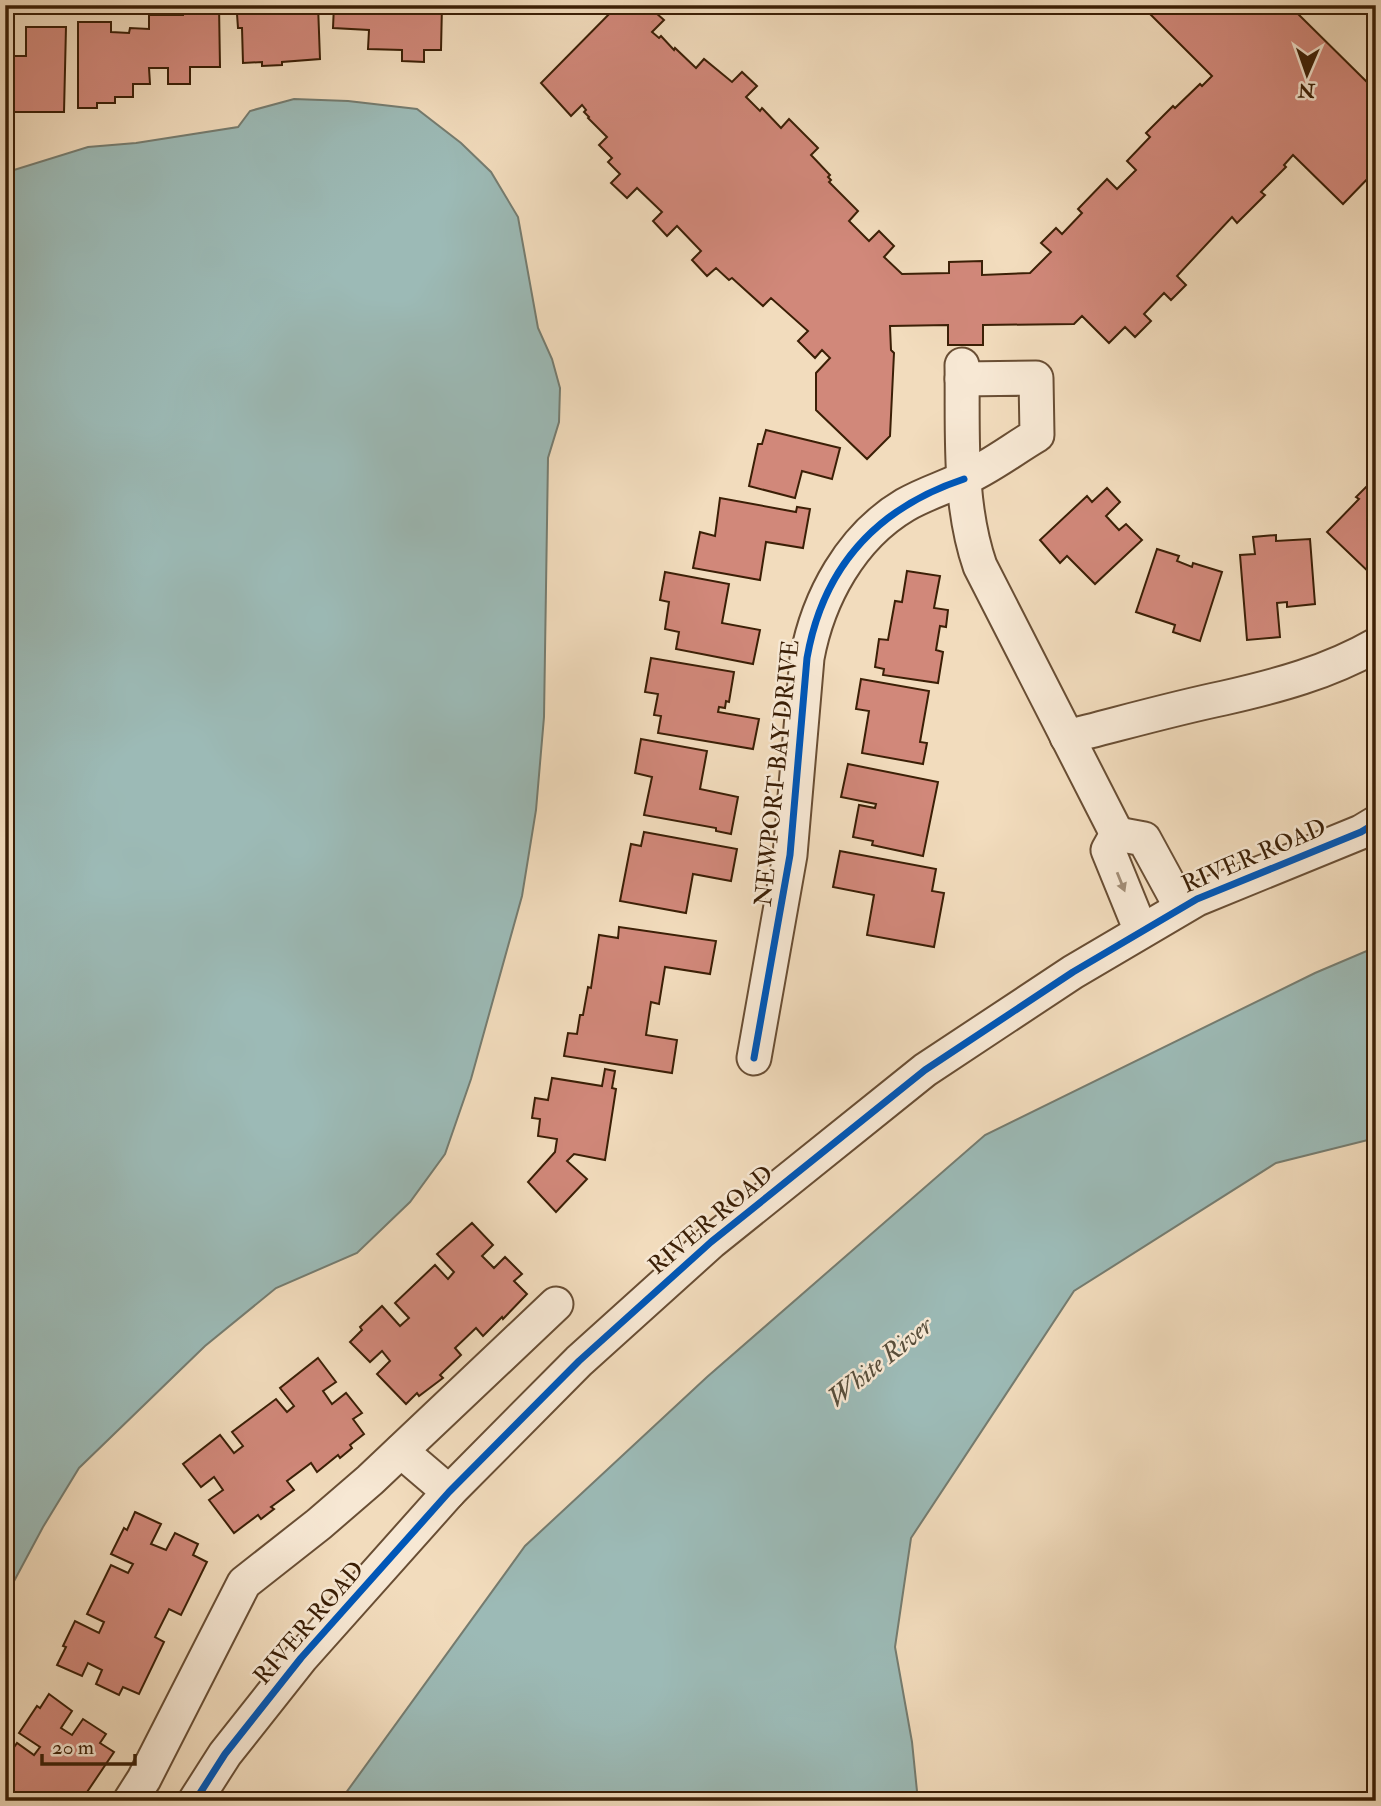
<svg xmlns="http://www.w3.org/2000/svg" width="1381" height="1806" viewBox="0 0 1381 1806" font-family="'IM FELL Double Pica',serif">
<rect width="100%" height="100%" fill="#f2dcbd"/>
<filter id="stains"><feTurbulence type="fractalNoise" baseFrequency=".00286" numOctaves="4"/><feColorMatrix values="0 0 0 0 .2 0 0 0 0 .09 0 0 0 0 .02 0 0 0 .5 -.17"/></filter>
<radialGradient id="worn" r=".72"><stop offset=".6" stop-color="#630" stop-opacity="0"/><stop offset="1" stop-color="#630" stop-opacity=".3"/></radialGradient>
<g fill="#9cbab6" stroke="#757c70" stroke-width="2">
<polygon points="294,99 348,101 417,109 461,143 491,172 518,217 538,328 552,359 560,388 559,422 548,458 544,717 536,810 522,896 471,1079 445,1154 410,1202 357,1253 276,1288 205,1346 79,1468 43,1527 5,1598 5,170 14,170 88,147 136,143 238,127 250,111"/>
<polygon points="1376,947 1376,1138 1276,1163 1074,1291 911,1538 895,1647 912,1742 918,1801 340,1801 525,1546 707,1377 985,1135 1315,973"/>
</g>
<g fill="#d1887a" stroke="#3b1f06" stroke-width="2">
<polygon points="183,5 219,5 220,67 190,67 190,84 168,84 168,68 149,68 150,84 133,84 133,97 115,97 115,103 97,103 97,108 78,108 78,22 111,22 111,32 129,33 130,28 149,29 149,15 183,15"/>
<polygon points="231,5 268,5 268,9 290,8 290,5 318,5 320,59 282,62 282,65 262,66 262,62 243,63 242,28 238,28 237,14 231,14"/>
<polygon points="334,5 442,5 441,50 424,50 424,62 402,61 402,50 368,49 369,30 333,28"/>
<polygon points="618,5 647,5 664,20 652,32 659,38 661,36 674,50 675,48 696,68 704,59 732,82 742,72 757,86 746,97 760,111 762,108 781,128 789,119 818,148 811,155 830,175 828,177 831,180 829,182 858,211 849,221 869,241 879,231 894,246 884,257 902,274 949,273 949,262 982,261 982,275 1030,273 1051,252 1041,243 1056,228 1062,234 1082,213 1078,209 1107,179 1117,189 1136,170 1127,161 1150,137 1146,133 1173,106 1175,108 1200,84 1202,86 1212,76 1148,12 1155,5 1289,5 1376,91 1376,170 1343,204 1293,155 1284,165 1286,167 1261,192 1265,195 1237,223 1232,217 1177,276 1186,285 1171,300 1164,293 1144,314 1151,321 1135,337 1125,327 1109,343 1082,316 1074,324 983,325 983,345 948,345 948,325 890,326 891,350 894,353 890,436 867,459 816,410 816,373 830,358 822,350 815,358 798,341 808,331 771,298 763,306 732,278 729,280 716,268 707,276 692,260 701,251 677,226 667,236 653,221 662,212 637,188 627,198 611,183 620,174 608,162 612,158 599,145 607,137 588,118 589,117 584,112 586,110 582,105 571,116 541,83"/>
<polygon points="26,27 66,27 64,112 5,112 5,56 26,56"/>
<polygon points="766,430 840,448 832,479 802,471 795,498 749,486 758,444 762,444"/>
<polygon points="1372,481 1376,484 1376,579 1327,532 1359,499 1356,497"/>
<polygon points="1107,488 1120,502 1106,516 1119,530 1126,524 1142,540 1095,584 1067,556 1060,563 1040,540 1087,496 1092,502"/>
<polygon points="720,498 796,512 797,507 810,509 803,548 766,542 760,580 693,568 700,532 715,536"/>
<polygon points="1276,535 1276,541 1310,539 1315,604 1287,607 1287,602 1277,603 1280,637 1247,640 1240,555 1255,554 1253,537"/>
<polygon points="1157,549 1179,556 1177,561 1192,567 1193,563 1222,572 1200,641 1173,632 1175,625 1136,612"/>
<polygon points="907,571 940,576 934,608 948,610 946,627 940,626 936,650 943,652 938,683 883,675 884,669 875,667 879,639 888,640 895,601 902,602"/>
<polygon points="665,572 729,584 722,623 760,630 753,664 676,649 679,632 665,629 669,602 660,600"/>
<polygon points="651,658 734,672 729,702 726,701 725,708 719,707 718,712 759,719 753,749 658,733 661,716 654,715 658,694 645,692"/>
<polygon points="861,679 929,691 920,742 927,743 923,764 862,753 869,711 856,709"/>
<polygon points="641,739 707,751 700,789 738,797 731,834 716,831 716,828 644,815 652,777 635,773"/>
<polygon points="848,764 938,782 923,856 872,845 873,841 853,837 859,805 875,808 876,804 841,797"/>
<polygon points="644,832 737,849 731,881 693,874 686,913 620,901 631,844 641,846"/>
<polygon points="840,851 936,869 932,891 944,893 934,947 867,935 874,895 833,887"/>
<polygon points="619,927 716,941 710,974 665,967 659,1004 651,1002 646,1035 677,1040 672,1073 564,1056 568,1033 577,1034 580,1015 583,1015 588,987 591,988 599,935 618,938"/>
<polygon points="605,1069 615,1071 612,1088 616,1089 605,1160 574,1154 567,1161 587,1179 556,1212 528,1182 555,1152 557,1139 538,1136 540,1119 532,1118 535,1098 548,1100 552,1078 602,1086"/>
<polygon points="472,1223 493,1245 482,1256 494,1268 505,1257 522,1274 514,1281 527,1294 503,1319 502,1317 483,1336 476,1328 455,1348 461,1355 440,1375 443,1378 419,1396 417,1393 406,1404 377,1374 390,1361 382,1351 370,1362 350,1342 362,1330 360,1327 382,1306 400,1326 409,1318 395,1303 435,1265 448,1279 454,1272 437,1254"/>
<polygon points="318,1358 336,1382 323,1391 332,1404 346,1393 362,1413 353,1419 364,1434 350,1445 352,1448 340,1458 338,1455 317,1472 311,1463 287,1481 294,1490 271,1507 274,1509 261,1519 258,1515 234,1533 209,1500 223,1490 214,1477 201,1487 183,1464 220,1435 234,1453 243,1446 232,1432 276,1399 287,1412 294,1406 280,1388"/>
<polygon points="135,1512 161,1524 151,1544 166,1550 175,1533 198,1544 193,1555 207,1562 181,1615 169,1609 155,1637 164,1642 139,1694 123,1687 119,1695 96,1684 102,1670 88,1663 82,1676 57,1665 66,1647 63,1646 75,1621 99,1633 104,1622 87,1614 111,1565 128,1573 133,1564 111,1554 124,1528 127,1530"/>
<polygon points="49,1694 72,1711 61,1728 72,1735 83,1719 106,1734 100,1743 114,1752 81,1801 70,1797 67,1801 5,1801 5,1760 17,1743 34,1755 40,1747 19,1733 37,1706 40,1708"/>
</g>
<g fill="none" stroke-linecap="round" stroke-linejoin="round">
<defs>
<g id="minor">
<path d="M962 365C963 432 958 502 980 566L1117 834"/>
<path d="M1067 737C1119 724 1171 709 1224 698 1277 686 1329 672 1376 645"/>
<polyline points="1117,834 1108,850 1141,931"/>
<polyline points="1117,834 1144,839 1181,907"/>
<path d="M754 1058 790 855 807 658C818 598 851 537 905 505 924 494 944 488 963 479 989 468 1013 449 1037 435L1036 378 962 379"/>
<polyline points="401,1451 449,1492"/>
<polyline points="130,1801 144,1779 244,1583 319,1524 370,1480 556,1304"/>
<polyline points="195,1801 225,1754 301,1658 449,1492 579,1361 711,1242 925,1070 1073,972 1197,899 1361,832 1376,823"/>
</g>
</defs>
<use href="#minor" stroke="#694e34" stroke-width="37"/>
<use href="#minor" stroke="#f7e8d4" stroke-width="33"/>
<defs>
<g id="cycleway">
<path d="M754 1058 790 855 807 658C823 567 877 508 964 479"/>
<polyline points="195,1801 225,1754 301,1658 449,1492 579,1361 711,1242 925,1070 1073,972 1197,899 1361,832 1376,823"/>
</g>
</defs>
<use href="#cycleway" stroke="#f7e8d4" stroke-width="11"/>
<use href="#cycleway" stroke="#0057b8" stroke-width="7"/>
</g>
<defs><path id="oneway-solid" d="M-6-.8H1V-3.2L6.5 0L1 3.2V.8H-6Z" transform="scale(1.75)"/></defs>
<use fill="#a28e77" href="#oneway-solid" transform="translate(1121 882) rotate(68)"/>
<g text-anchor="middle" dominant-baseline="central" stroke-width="5" stroke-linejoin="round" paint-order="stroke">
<g font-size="24" fill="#3b1f06" stroke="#f7e8d4">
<text transform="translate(777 773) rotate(-84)">NEWPORT BAY DRIVE</text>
<text transform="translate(1254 856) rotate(-23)">RIVER ROAD</text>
<text transform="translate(711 1220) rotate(-40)">RIVER ROAD</text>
<text transform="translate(309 1623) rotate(-49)">RIVER ROAD</text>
</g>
<g font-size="26" font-style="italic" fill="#584e3b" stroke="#f7e8d4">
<text transform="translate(880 1362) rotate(-39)">White River</text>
</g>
</g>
<rect width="1381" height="1806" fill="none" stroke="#f2dcbd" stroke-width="28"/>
<rect x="7" y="7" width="1367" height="1792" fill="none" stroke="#3b1f06" stroke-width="3.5"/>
<rect x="14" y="14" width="1353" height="1778" fill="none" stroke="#3b1f06" stroke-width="2"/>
<g transform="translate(1307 74) rotate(182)" stroke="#f7e8d4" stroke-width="5" paint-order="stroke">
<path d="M0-5L12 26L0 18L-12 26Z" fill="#3b1f06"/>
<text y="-10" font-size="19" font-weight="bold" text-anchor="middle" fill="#3b1f06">N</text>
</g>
<path d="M42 1754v10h93v-10" fill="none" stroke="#3b1f06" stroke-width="3.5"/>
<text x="52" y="1754" font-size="21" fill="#3b1f06" stroke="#f7e8d4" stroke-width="5" paint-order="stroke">20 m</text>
<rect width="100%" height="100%" filter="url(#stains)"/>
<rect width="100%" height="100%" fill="url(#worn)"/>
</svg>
